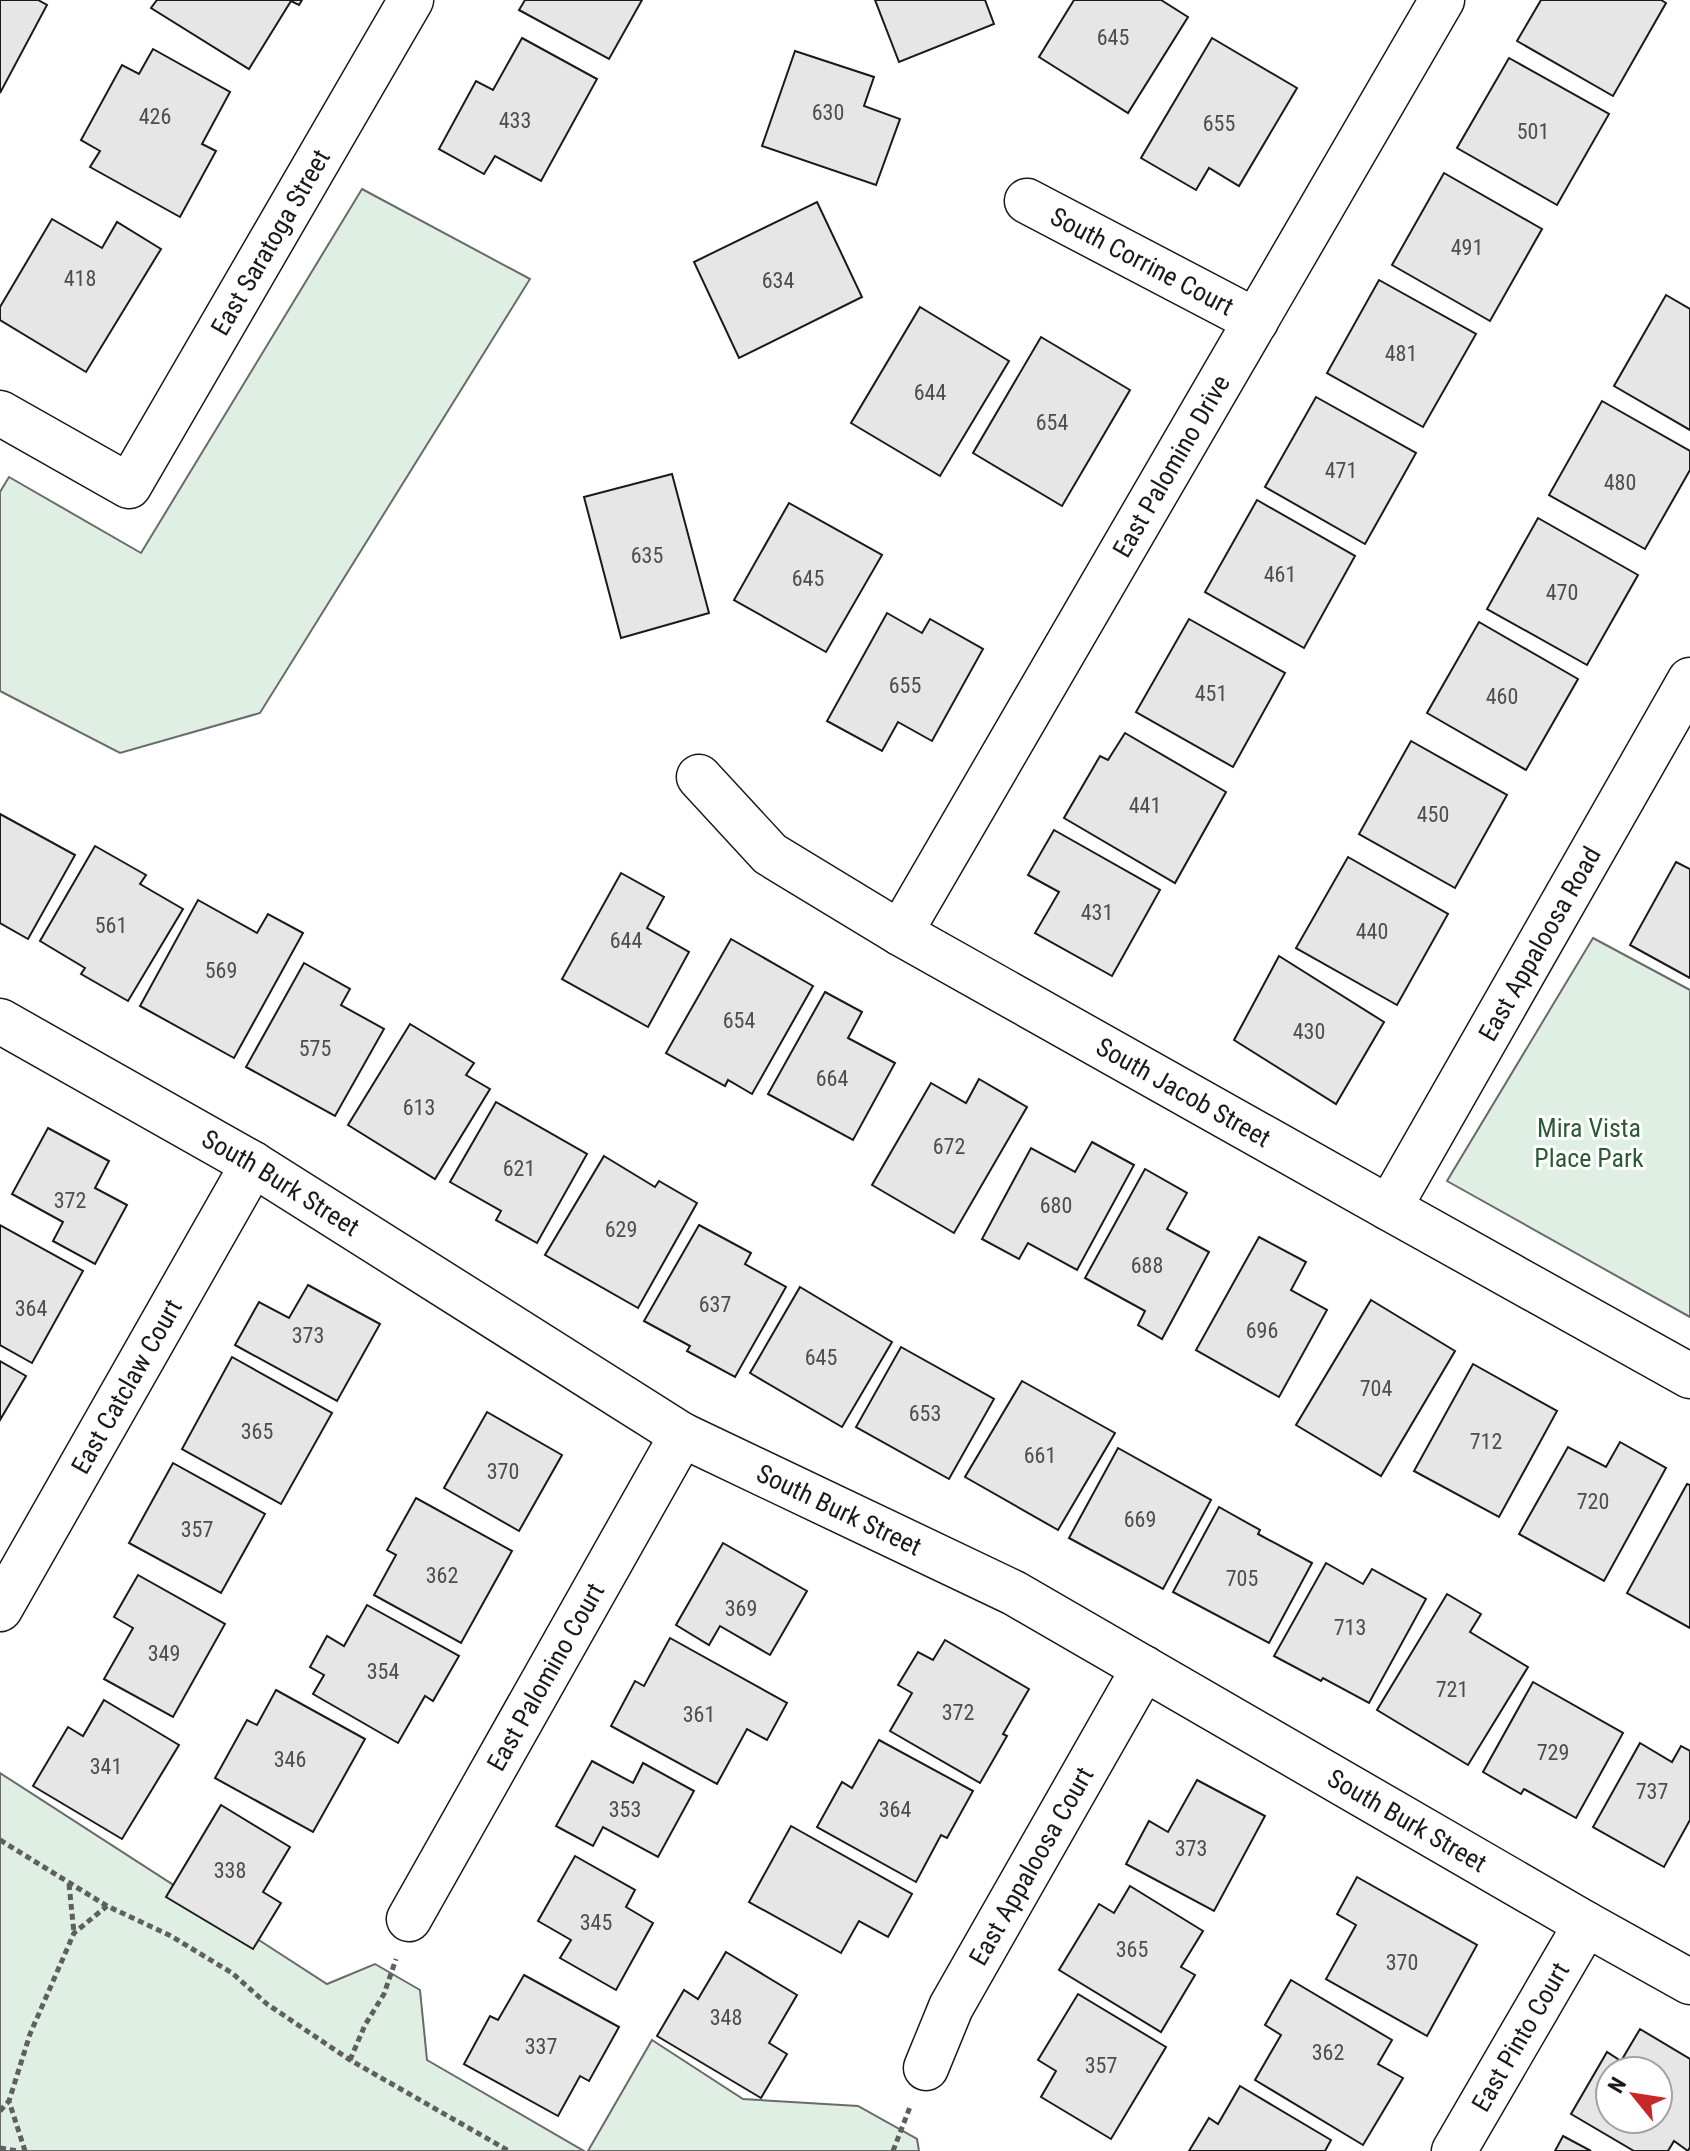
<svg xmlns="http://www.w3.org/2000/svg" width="1690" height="2151" viewBox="0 0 1690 2151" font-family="'Roboto Condensed',sans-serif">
<rect width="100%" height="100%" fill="#fff"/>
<g fill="#e0efe3" stroke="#6a6a6a" stroke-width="2">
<polygon points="362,189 530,279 260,713 120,753 0,691 0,492 9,477 141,553"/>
<polygon points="1593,938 1690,990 1690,1317 1447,1181"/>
<polygon points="0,1773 327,1984 375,1964 420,1990 427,2060 584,2151 0,2151"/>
<polygon points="652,2040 743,2099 858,2106 917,2139 919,2151 588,2151"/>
</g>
<g fill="#e6e6e6" stroke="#1a1a1a" stroke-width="2" fill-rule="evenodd">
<polygon points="0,0 38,0 47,5 0,93"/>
<polygon points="157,0 302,0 299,5 291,1 249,69 151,8"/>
<polygon points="525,0 642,0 609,59 519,10"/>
<polygon points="875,0 985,0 994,24 899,62"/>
<polygon points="1074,0 1161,0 1188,17 1128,113 1039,57"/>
<polygon points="1541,0 1661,0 1666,3 1613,96 1517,41"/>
<polygon points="522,38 597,79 541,181 495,156 484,174 439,149 476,81 493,90"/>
<polygon points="1212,38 1297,88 1239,186 1209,168 1196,190 1141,158"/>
<polygon points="153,49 230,92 202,144 216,151 180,217 90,167 100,151 81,140 122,65 139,74"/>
<polygon points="795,51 874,77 864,106 900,119 876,185 762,146"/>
<polygon points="1509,58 1609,114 1557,205 1457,148"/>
<polygon points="1444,173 1542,229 1490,321 1392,265"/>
<polygon points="817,202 862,297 739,358 694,262"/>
<polygon points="52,219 102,248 117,222 161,249 86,372 0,320 0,307"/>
<polygon points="1379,280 1476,334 1423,427 1327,373"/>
<polygon points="1666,295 1690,309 1690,430 1614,386"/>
<polygon points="920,307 1009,361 940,476 851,423"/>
<polygon points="1041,337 1130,390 1062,506 973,453"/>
<polygon points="1316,397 1416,453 1365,544 1265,487"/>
<polygon points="1602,401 1690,451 1690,470 1645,549 1549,495"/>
<polygon points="672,474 709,613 621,638 584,497"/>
<polygon points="1257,500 1355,556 1304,648 1205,592"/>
<polygon points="789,503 882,555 826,652 734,600"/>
<polygon points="1538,518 1638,575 1587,665 1487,609"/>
<polygon points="887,613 922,633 930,619 983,649 932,741 898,722 882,751 827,721"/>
<polygon points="1189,619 1285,673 1233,767 1136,712"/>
<polygon points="1479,622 1578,679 1526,770 1427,713"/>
<polygon points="1125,733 1226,792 1175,883 1064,818 1100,756 1108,760"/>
<polygon points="1411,741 1507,795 1455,888 1359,834"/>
<polygon points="0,814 75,855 28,939 0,923"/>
<polygon points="1054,830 1160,890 1112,976 1035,933 1059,892 1028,875"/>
<polygon points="95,846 146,875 140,884 183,909 128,1001 81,974 85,968 40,941"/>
<polygon points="1348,857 1448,914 1397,1005 1296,948"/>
<polygon points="1676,862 1690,869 1690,978 1630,945"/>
<polygon points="621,873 664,897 647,928 689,952 648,1027 562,979"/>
<polygon points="198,900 257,933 268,914 303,933 234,1058 140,1006"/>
<polygon points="731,939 813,986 752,1094 728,1080 725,1086 666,1053"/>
<polygon points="1279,956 1384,1022 1336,1104 1234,1040"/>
<polygon points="304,963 350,989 341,1005 384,1029 335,1116 246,1067"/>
<polygon points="825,992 862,1012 848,1038 895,1063 853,1140 768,1094"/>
<polygon points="410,1024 474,1063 466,1075 490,1089 435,1179 348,1125"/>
<polygon points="979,1079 1027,1107 954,1233 872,1185 931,1083 966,1103"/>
<polygon points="496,1102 587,1154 537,1243 496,1220 501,1211 450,1182"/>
<polygon points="48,1128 109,1161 95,1188 127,1205 95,1264 53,1241 63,1222 12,1194"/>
<polygon points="1092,1142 1134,1165 1077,1270 1028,1243 1019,1259 982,1239 1031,1148 1075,1172"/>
<polygon points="604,1156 655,1187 659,1181 697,1203 638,1308 545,1255"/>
<polygon points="1145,1169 1187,1193 1167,1229 1209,1252 1162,1339 1138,1325 1145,1311 1085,1278"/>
<polygon points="0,1225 83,1271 32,1363 0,1345"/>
<polygon points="699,1225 751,1253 745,1264 786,1287 735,1377 687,1351 690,1346 644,1321"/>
<polygon points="1259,1237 1306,1262 1291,1290 1327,1310 1279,1397 1196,1350"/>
<polygon points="308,1285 380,1324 337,1401 235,1345 259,1302 289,1318"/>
<polygon points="800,1287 892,1342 842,1427 750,1373"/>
<polygon points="1371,1300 1455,1351 1381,1476 1296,1425"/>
<polygon points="901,1347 994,1399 949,1479 856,1427"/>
<polygon points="232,1357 332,1413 281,1504 182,1449"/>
<polygon points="0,1361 26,1376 0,1420"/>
<polygon points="1473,1364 1557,1411 1499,1517 1414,1471"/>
<polygon points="1022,1381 1115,1433 1058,1530 965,1477"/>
<polygon points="487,1412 562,1455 519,1531 444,1488"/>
<polygon points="1620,1442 1666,1468 1604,1581 1519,1534 1568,1447 1606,1467"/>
<polygon points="1118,1448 1211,1500 1163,1589 1069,1538"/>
<polygon points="173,1463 265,1514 221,1593 129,1543"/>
<polygon points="1687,1484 1690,1485 1690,1628 1627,1593"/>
<polygon points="416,1498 512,1551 461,1643 374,1595 396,1555 387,1550"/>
<polygon points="1219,1507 1260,1530 1258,1534 1312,1563 1269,1643 1173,1592"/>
<polygon points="723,1543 807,1591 770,1655 720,1626 709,1645 676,1625"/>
<polygon points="1326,1563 1363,1584 1372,1569 1426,1599 1369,1703 1323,1678 1321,1681 1274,1656"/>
<polygon points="138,1575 225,1624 173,1717 104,1679 133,1628 114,1617"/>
<polygon points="1447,1594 1481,1614 1470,1632 1528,1667 1468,1765 1377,1710"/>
<polygon points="367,1605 459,1656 433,1701 425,1696 398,1743 313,1694 324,1675 310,1667 327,1636 344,1646"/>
<polygon points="670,1638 787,1703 767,1740 747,1729 717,1784 611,1726 635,1681 644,1686"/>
<polygon points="945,1640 1029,1689 1003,1734 1007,1736 980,1783 890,1731 912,1693 898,1685 918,1652 933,1660"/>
<polygon points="1533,1682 1623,1733 1576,1818 1524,1789 1521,1794 1483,1772"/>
<polygon points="276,1690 365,1739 313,1832 215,1778 247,1720 257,1725"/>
<polygon points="104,1700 179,1745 122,1839 33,1786 68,1727 83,1736"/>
<polygon points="879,1740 973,1791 947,1838 941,1835 916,1882 817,1827 842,1782 852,1788"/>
<polygon points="1640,1743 1672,1762 1681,1746 1690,1751 1690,1820 1664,1867 1593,1827"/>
<polygon points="592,1761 633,1783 643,1763 694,1791 658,1857 603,1827 593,1846 556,1826"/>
<polygon points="1197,1780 1265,1816 1214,1911 1126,1864 1149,1821 1168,1832"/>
<polygon points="221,1805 290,1847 263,1892 281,1903 253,1949 166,1897"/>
<polygon points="791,1826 912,1894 888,1937 859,1921 841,1953 749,1902"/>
<polygon points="575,1856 635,1890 626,1907 653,1923 616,1990 560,1958 571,1940 538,1921"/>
<polygon points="1357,1877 1477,1945 1427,2036 1326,1979 1356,1925 1337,1914"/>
<polygon points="1130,1886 1203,1931 1181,1967 1195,1975 1161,2032 1059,1970 1099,1904 1114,1913"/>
<polygon points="726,1952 797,1995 769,2043 787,2054 761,2098 657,2036 684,1990 698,1999"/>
<polygon points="524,1975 619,2027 589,2081 580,2076 558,2116 464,2064 490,2016 498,2020"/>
<polygon points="1291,1980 1392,2040 1378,2064 1403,2078 1363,2145 1255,2080 1281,2035 1265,2025"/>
<polygon points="1078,1994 1166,2047 1111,2139 1041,2097 1056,2071 1038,2060"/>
<path d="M1640 2029 1690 2059V2147L1688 2151 1674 2141 1668 2151H1634L1571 2114 1607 2052 1621 2061ZM1610 2071H1658V2119H1610Z"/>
<polygon points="1240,2086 1331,2140 1325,2151 1189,2151 1209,2118 1218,2124"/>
<polygon points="1563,2136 1591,2151 1555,2151"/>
</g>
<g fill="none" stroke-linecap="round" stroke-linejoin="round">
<defs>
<g id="minor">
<path id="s1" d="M1027 201 1256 321"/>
<path id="s2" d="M0 413 129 486 411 0"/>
<path id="s3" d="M699 777 770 854 900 933 1389 1208 1690 1376"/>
<path id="s4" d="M900 933 1442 0"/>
<path id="s5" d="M0 1021 253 1164 682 1435 1014 1593 1586 1924 1690 1982"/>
<path id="s6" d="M1389 1208 1690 680"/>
<path id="s7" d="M0 1609 253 1164"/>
<path id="s8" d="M409 1919 682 1435"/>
<path id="s9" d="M926 2068 951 2007 1144 1668"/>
<path id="s10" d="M1454 2151 1586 1924"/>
</g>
</defs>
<use href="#minor" stroke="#1a1a1a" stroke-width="47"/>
<g stroke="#5f5f5f" stroke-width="5" stroke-dasharray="6 4" stroke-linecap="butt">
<polyline points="0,1840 107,1906 171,1936 232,1973 267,2004 350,2060 509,2151"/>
<polyline points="69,1884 74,1933"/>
<polyline points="350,2060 365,2025 384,1994 396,1959"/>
<polyline points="0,2111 9,2101"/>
<polyline points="0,2148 18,2151"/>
<polyline points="25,2151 9,2101 30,2034 74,1933 107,1906"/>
<polyline points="893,2151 910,2107"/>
</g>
<use href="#minor" stroke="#fff" stroke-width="44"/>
</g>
<g text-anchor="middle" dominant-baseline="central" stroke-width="6" stroke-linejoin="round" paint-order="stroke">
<g font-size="22" fill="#4d4d4d">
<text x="1113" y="37">645</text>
<text x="828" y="112">630</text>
<text x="155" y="116">426</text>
<text x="515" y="120">433</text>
<text x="1219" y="123">655</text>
<text x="1533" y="131">501</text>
<text x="1467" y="247">491</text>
<text x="80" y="278">418</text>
<text x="778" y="280">634</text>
<text x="1401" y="353">481</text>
<text x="930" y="392">644</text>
<text x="1052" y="422">654</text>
<text x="1341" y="470">471</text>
<text x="1620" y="482">480</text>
<text x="647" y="555">635</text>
<text x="1280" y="574">461</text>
<text x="808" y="578">645</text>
<text x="1562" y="592">470</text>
<text x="905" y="685">655</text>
<text x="1211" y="693">451</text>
<text x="1502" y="696">460</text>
<text x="1145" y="805">441</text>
<text x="1433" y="814">450</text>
<text x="1097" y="912">431</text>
<text x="111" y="925">561</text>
<text x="1372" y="931">440</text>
<text x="626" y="940">644</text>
<text x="221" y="970">569</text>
<text x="739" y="1020">654</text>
<text x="1309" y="1031">430</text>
<text x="315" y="1048">575</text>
<text x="832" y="1078">664</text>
<text x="419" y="1107">613</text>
<text x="949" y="1146">672</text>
<text x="519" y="1168">621</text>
<text x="70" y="1200">372</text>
<text x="1056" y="1205">680</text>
<text x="621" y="1229">629</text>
<text x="1147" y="1265">688</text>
<text x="715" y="1304">637</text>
<text x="31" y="1308">364</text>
<text x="1262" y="1330">696</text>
<text x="308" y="1335">373</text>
<text x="821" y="1357">645</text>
<text x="1376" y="1388">704</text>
<text x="925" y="1413">653</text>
<text x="257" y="1431">365</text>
<text x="1486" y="1441">712</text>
<text x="1040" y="1455">661</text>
<text x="503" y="1471">370</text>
<text x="1593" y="1501">720</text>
<text x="1140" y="1519">669</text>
<text x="197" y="1529">357</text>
<text x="442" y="1575">362</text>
<text x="1242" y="1578">705</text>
<text x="741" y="1608">369</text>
<text x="1350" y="1627">713</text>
<text x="164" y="1653">349</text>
<text x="383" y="1671">354</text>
<text x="1452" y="1689">721</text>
<text x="958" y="1712">372</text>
<text x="699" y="1714">361</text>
<text x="1553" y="1752">729</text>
<text x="290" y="1759">346</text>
<text x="106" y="1766">341</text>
<text x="1652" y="1791">737</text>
<text x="625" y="1809">353</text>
<text x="895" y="1809">364</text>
<text x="1191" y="1848">373</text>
<text x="230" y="1870">338</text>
<text x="596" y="1922">345</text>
<text x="1132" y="1949">365</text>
<text x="1402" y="1962">370</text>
<text x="726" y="2017">348</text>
<text x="541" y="2046">337</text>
<text x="1328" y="2052">362</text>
<text x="1101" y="2065">357</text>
</g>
<g font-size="26" fill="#1a1a1a" stroke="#fff">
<text stroke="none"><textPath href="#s2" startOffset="430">East Saratoga Street</textPath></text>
<text stroke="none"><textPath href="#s1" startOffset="130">South Corrine Court</textPath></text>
<text stroke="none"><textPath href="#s4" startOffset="540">East Palomino Drive</textPath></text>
<text stroke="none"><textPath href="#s6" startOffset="304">East Appaloosa Road</textPath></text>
<text stroke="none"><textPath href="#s3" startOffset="582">South Jacob Street</textPath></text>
<text stroke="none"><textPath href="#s5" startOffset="324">South Burk Street</textPath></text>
<text stroke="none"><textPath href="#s7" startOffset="256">East Catclaw Court</textPath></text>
<text stroke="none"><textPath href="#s5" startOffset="972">South Burk Street</textPath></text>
<text stroke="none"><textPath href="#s8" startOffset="278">East Palomino Court</textPath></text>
<text stroke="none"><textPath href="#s5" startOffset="1620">South Burk Street</textPath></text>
<text stroke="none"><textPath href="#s9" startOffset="228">East Appaloosa Court</textPath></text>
<text stroke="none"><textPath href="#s10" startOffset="132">East Pinto Court</textPath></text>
</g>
<g font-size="26" fill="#2b5a34" stroke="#fff">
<text x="1589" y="1128">Mira Vista<tspan x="1589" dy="30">Place Park</tspan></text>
</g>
</g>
<g transform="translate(1634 2095) rotate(300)"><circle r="38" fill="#ffffff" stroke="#a3a3a3" stroke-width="2"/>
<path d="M0-6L14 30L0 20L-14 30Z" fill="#c62828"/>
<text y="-12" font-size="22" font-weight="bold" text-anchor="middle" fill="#1a1a1a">N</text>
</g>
</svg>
